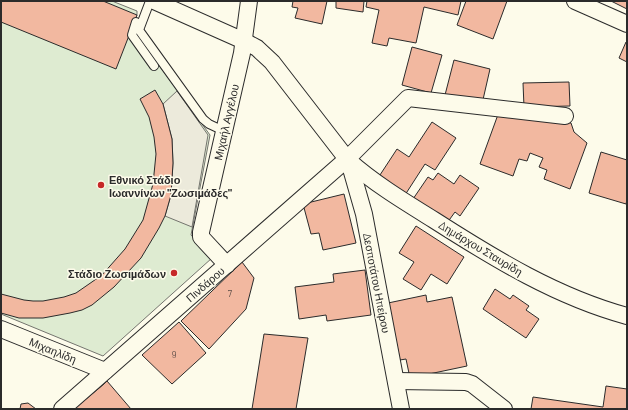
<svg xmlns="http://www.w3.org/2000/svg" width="628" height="410" viewBox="0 0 628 410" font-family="Barlow,sans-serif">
<rect width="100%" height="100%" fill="#fdfbea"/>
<polygon fill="#deebd1" stroke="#74746e" points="1,1 112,1 137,11 137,15 131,27 210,135 191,235 212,258 103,356 1,314"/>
<polygon fill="#eceadb" stroke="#74746e" points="177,91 208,135 192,227 165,216 171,195 173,163 172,139 163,104"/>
<g fill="#f2b8a0" stroke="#2b2b2b">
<polygon points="1,1 103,1 137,15 116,69 1,22"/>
<polygon points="293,1 327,1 322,24 295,18 298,8 292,7"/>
<polygon points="336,1 364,1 363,12 336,8"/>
<polygon points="367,1 461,1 458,15 424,7 416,43 389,38 387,46 372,43 379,10 366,7"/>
<polygon points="466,1 507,1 493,39 457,25"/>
<polygon points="611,1 627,1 627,9"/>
<polygon points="626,42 627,42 627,62 619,58"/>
<polygon points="412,47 442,55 431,93 402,85"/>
<polygon points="454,60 490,69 482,104 445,95"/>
<polygon points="569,82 570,106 524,107 523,83"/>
<polygon points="155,90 163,104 172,139 173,163 171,195 165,216 159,228 141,258 114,287 92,305 82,310 70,313 43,318 19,318 1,313 1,294 24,300 33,301 43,301 64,297 76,293 102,275 125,249 143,220 153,184 156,154 154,137 149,117 140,99"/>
<polygon points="500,109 571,123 574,132 587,143 570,189 544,179 547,170 539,167 543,158 530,153 527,161 519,159 513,176 480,164"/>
<polygon points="432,122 456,138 435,170 425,164 405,195 378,178 397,149 409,157"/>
<polygon points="601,152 627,160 627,200 626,204 589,193"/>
<polygon points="438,173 454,184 460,175 479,188 460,216 455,212 447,223 413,199 428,177 433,180"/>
<polygon points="344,194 356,243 323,250 319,233 311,234 303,204"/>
<polygon points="416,226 464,257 447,284 431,274 421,290 403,279 414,262 399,253"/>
<polygon points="242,262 254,278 246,309 209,349 181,321"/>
<polygon points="365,270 371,315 327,321 326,315 299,319 295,287 334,282 333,274"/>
<polygon points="495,289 510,299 513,295 529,306 526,310 539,319 526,338 483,309"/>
<polygon points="426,295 427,302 452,297 467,366 410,378 406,359 400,360 388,303"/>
<polygon points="179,322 206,353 172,384 142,355"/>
<polygon points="264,334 308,338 296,409 252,409"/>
<polygon points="107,381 131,409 74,409 104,384"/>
<polygon points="606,386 627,389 627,409 531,409 533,397 603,407"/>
<polygon points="28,403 36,409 20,409 21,404"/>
</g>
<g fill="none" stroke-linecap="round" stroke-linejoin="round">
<defs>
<g id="service">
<polyline points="150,1 139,30 203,119 209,124 224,131"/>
<polyline points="136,22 132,35 154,66"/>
</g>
<g id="minor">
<polyline points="154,1 244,41 257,48 272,62 347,159 352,172 364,214 401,409"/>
<polyline points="575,1 627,24"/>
<path d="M349 161C375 184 405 202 434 220 495 259 557 297 627 316"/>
<polyline points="227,265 201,237 201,232 242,53 249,1"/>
<polyline points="1,329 105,371"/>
<polyline points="396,381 466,382 472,384 504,409"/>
<polyline points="62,409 347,159 408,98 565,116"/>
</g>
</defs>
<use href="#service" stroke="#2b2b2b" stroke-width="10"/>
<use href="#minor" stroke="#2b2b2b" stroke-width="18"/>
<use href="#service" stroke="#fdfbea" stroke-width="8"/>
<use href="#minor" stroke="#fdfbea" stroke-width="16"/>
</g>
<g fill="#c62828" stroke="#fdfbea" stroke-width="1.5">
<circle cx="101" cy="185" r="4"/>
<circle cx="174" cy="273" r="4"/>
</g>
<g text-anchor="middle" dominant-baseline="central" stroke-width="3" stroke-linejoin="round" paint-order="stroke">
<g font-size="9" fill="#5d4e48">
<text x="230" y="293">7</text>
<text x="174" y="354">9</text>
</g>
<g font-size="11" fill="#2b2b2b" stroke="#fdfbea">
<text transform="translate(226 122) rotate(-77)">Μιχαήλ Αγγέλου</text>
<text transform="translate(481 248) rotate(31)">Δημάρχου Σταυρίδη</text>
<text transform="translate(377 283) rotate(79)">Δεσποτάτου Ηπείρου</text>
<text transform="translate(205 284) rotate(-41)">Πινδάρου</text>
<text transform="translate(53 350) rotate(22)">Μιχαηλίδη</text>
</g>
<g font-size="11" font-weight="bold" fill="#2b2b2b" stroke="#fdfbea" text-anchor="start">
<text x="109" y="179">Εθνικό Στάδιο<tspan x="109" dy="13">Ιωαννίνων "Ζωσιμάδες"</tspan></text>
<text x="166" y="273" text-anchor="end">Στάδιο Ζωσιμάδων</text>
</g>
</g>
<rect width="628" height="410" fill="none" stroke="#2b2b2b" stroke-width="4"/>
</svg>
